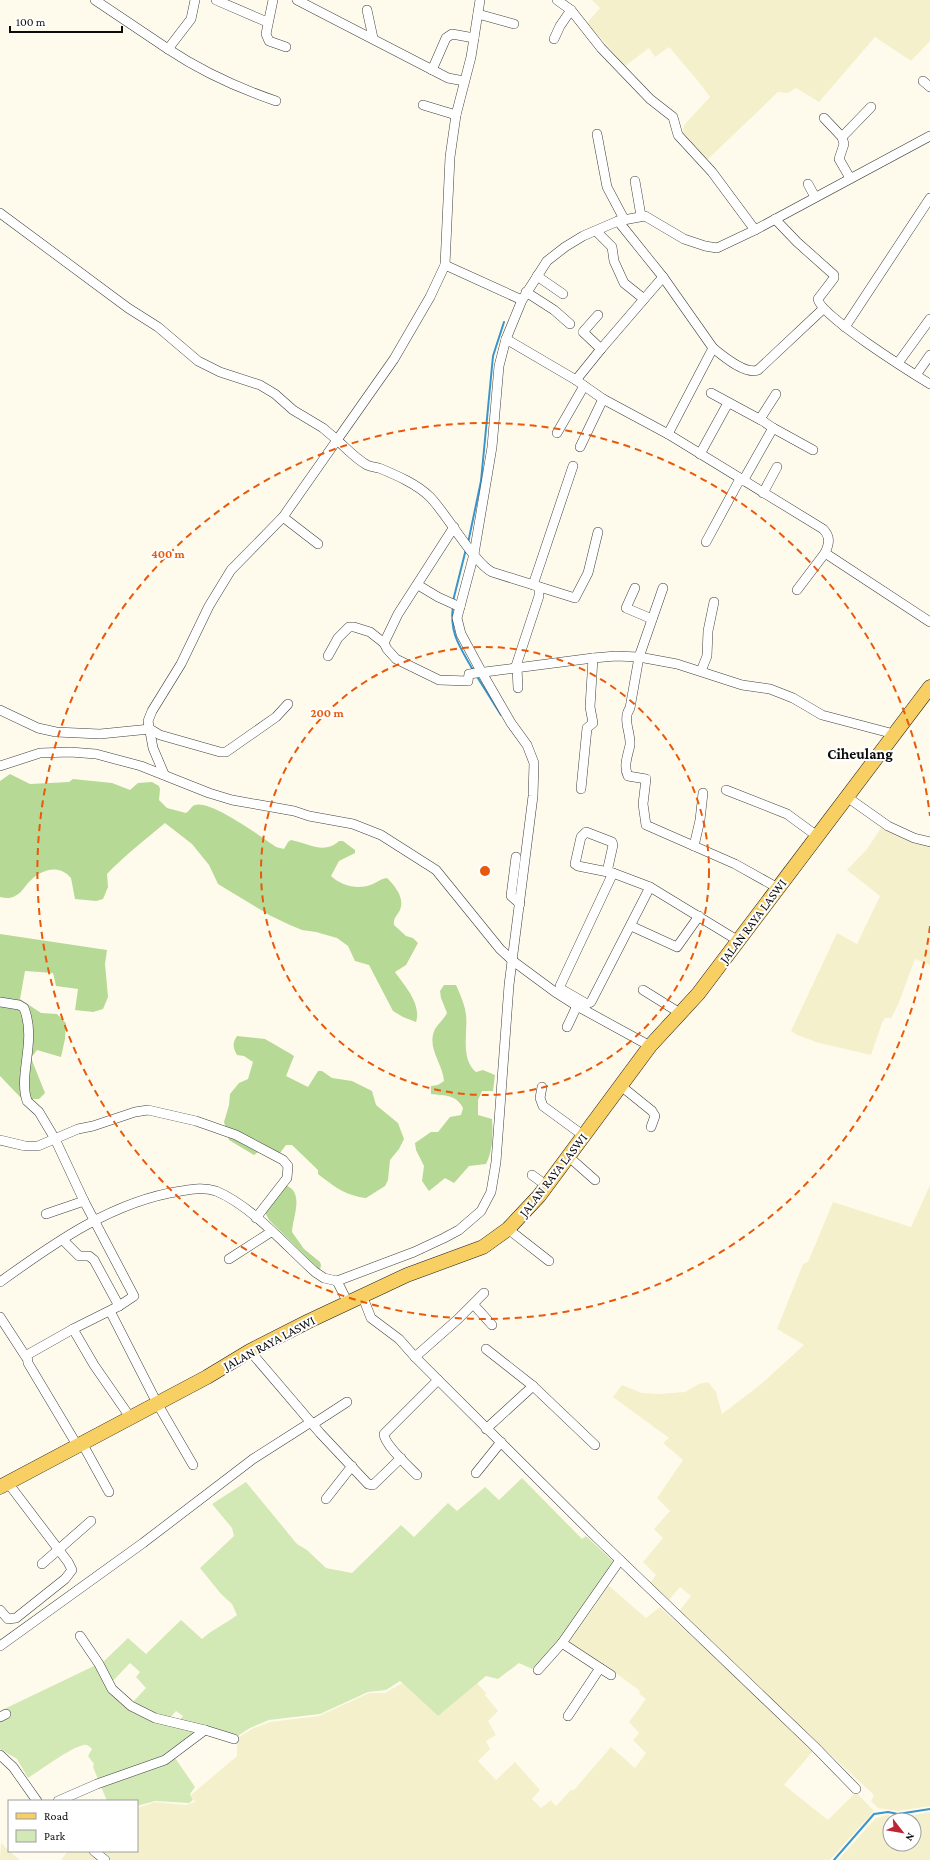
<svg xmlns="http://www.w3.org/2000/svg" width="930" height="1860" viewBox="0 0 930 1860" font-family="'Crimson Pro',serif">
<rect width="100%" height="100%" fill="#fffbec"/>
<g fill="#f4f0cc" fill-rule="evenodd">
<polygon points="592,0 930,0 930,41 911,61 875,37 819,102 796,88 788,93 778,92 707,160 683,132 684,125 710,97 698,81 669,47 655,57 649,48 625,66 587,23 600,8"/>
<polygon points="883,825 930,844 930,965 915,959 898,1005 891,1018 885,1018 882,1023 871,1055 819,1043 797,1035 791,1031 837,933 857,944 880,896 847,870 867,849"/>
<polygon points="930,1185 930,1806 898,1811 878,1808 871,1801 874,1795 678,1613 691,1596 680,1587 668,1601 649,1584 656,1575 643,1562 663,1538 654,1529 670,1511 657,1498 683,1460 663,1443 669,1438 613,1397 622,1385 642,1393 658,1394 685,1392 699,1384 708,1382 716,1392 722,1414 760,1385 804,1345 777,1329 803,1264 808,1262 833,1202 911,1227"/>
<polygon points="608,1585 646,1618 660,1607 814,1750 784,1785 828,1820 856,1792 874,1811 830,1860 107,1860 96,1851 137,1851 137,1808 155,1802 186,1805 195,1802 191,1795 237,1756 237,1738 252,1729 270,1722 319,1716 369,1693 385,1693 402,1683 438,1716 477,1683 486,1693 485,1695 498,1711 488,1721 496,1735 486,1741 490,1749 478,1761 496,1780 515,1762 540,1790 532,1799 541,1808 551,1800 556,1806 571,1790 574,1790 611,1747 635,1768 646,1753 633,1740 639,1733 629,1722 646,1699 639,1694 640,1691 602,1663 597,1665 566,1644 594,1607"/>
<path d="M930 1812V1860H838L876 1818 888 1815 898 1818ZM890 1820H914V1844H890Z"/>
<polygon points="1,1843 9,1851 20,1860 0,1860"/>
<polygon points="68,1851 89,1851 99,1860 61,1860"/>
</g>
<g fill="#d2e9b6">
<path d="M522 1478 582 1539 586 1536 616 1564 563 1639 532 1669 519 1663 498 1679 486 1676 438 1716 400 1681 386 1690 368 1692 320 1714 269 1720 250 1728 236 1737 180 1720 183 1716 176 1711 170 1718 139 1709 132 1703 146 1688 136 1677 140 1672 130 1663 111 1683 103 1662 128 1638 146 1654 181 1620 202 1639C213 1629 225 1624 237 1615L232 1604 221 1594 200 1568 234 1536 232 1528 212 1504 246 1482 297 1544 307 1550 326 1568 352 1573 401 1525 414 1537 448 1503 457 1511 485 1487 499 1500Z"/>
<path d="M96 1665 119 1697 197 1732 171 1752 195 1787 190 1794 193 1800 189 1803 155 1801 137 1806V1801H107L93 1767 94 1764 88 1756 92 1749C90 1747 87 1744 84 1745 73 1746 39 1771 28 1778L17 1759 0 1749V1711Z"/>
</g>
<g fill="#b6d995">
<path d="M10 774 30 784 69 782 73 779 112 783 130 790 138 783 152 782 159 786 160 789 159 800 167 808 186 813C190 811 191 806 195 805 210 799 263 838 276 847L284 849 288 842 291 840C308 843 324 855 339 841H343L355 850V853L339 861 331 876C340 885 357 890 370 885 377 883 379 879 387 878 395 886 405 898 400 910 397 916 393 918 394 925L406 936 413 938 418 943 406 965 395 972C404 985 422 1004 416 1022L403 1017 393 1011 369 965 355 961 348 946 337 938 316 932 302 930 290 925 271 916 218 884 209 865 192 844 165 823C145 840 125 855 107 874L108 887 103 899 96 901 75 899 71 878C58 863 40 870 28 883 24 888 21 893 15 896 10 899 5 898 0 897V781Z"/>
<polygon points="0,934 107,950 105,964 108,997 103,1009 93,1012 75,1010 78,989 56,986 53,973 25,971 20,999 41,1013 57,1014 66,1023 65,1039 61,1057 37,1050 31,1058 45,1093 39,1099 22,1099 0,1076"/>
<path d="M444 985H456C460 994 465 1005 466 1015 468 1032 460 1059 476 1072L483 1070 495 1075 493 1091H482L478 1100V1115L492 1119C493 1135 493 1150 486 1164L469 1166 454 1183 445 1178 429 1191 422 1181 424 1166 416 1150 415 1143 431 1132H438L450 1117 461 1115 463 1108C456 1094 445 1096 431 1094V1086L438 1085 444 1081C443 1063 426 1048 435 1029 438 1024 444 1019 447 1013L441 998 440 991Z"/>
<path d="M237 1036 265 1039 291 1054 294 1056 286 1076 308 1087 318 1071H322L332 1078 352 1081 372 1091 376 1105 398 1123 404 1139 399 1149 390 1160 388 1180 385 1186 366 1198C344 1195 335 1187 318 1174V1170L292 1145H286L280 1153 261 1150 254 1155 229 1140 224 1122 229 1105 230 1094 239 1083 248 1079 253 1062 244 1056 237 1055C233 1048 232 1043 237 1036Z"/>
<path d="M285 1185C305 1192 293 1216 292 1232L304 1249 320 1262 321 1265 320 1270 269 1220 264 1210Z"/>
</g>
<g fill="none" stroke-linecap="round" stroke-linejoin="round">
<g stroke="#3896cd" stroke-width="2">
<polyline points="468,543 481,481 493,356 504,322"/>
<polyline points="453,601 466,549"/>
<path d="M453 606C449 633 460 647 473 670"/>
<polyline points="476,675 501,715"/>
<polyline points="834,1860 874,1814 888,1812 898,1814 930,1809"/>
</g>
<defs>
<g id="minor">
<polyline points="95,0 168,49 191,19 195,0"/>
<polyline points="216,0 267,22"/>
<polyline points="273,0 266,34 269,41 286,47"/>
<polyline points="297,0 448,78 464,81"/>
<polyline points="557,0 571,10 601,48 650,99 673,117 678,135 712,172 755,230"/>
<polyline points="367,10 373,38"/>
<polyline points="478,14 514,24"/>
<polyline points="554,39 560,26 571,10"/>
<path d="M168 49C201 71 238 88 276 101"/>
<polyline points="432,70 446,38 452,34 474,38"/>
<polyline points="923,81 930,87"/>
<polyline points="423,105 456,115"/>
<polyline points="824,118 842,137 844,144 839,159 850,178"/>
<polyline points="597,134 607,187 624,219"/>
<polyline points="842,137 871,107"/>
<polyline points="635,181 641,216"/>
<polyline points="808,184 815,197"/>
<polyline points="0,213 128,308 158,327 198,361 220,372 260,385 275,394 293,410 323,428 337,440 394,359 430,297 445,265 522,300"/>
<path d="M775 219 797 242 834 275V278L818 299C819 315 912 373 930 384"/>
<polyline points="618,221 663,277 713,348 668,434"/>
<polyline points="596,231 612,247 614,261 624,283 644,299"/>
<polyline points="445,265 450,157 456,115 471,57 480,0"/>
<polyline points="537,276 563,294"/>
<polyline points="526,292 554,310 570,324"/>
<polyline points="598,315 583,332 601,349"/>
<polyline points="845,327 930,198"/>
<path d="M506 339 576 380 603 399 668 434 823 529C831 537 829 544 825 553L930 622"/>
<path d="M713 348C723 356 745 375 758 370L823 309"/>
<polyline points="898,363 930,319"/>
<polyline points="916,375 930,355"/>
<polyline points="576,380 601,349 663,277"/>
<polyline points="711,393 761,420"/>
<polyline points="773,428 760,419 776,394"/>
<polyline points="557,433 584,386"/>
<polyline points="580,447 603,399"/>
<polyline points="700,454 728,403"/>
<polyline points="743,481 773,428 813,450"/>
<polyline points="763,493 777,467"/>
<polyline points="283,517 318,544"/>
<polyline points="454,527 398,614 384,643 387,649 396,659 439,680 468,681 469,674 593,658 616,656 639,657 677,664 742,685 770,689 793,698 822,715 894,734"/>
<polyline points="706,542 740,479"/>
<polyline points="418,585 438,597 460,607"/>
<polyline points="533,585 573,466"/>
<polyline points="635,588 626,608 652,619"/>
<path d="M663 588 639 657 630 708C622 719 631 733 630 745 628 755 623 766 628 776L646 779 643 804 646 825 735 864 778 888"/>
<polyline points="797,590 825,553"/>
<polyline points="328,656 338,638 349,627 354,627 370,632 384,643"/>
<polyline points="517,668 518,688"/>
<polyline points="515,669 539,596 539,587"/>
<polyline points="701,671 707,656 708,631 714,602"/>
<polyline points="0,710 38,728 56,732 100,734 150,729 160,735 220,752 226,752 276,717 288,704"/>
<polyline points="0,766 40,753 70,752 96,754 141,766 209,793 232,800 294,811 309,816 353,824 381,835 436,870 500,949 513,961 555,992 577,1006 650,1046"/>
<path d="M164 774 153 748 148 721 152 711 181 664 209 606 231 570 283 517 337 440C346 448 356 459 367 465 371 467 375 467 379 468 396 475 417 484 430 497 446 513 475 564 492 572L575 598 588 573 598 532"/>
<polyline points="581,789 587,728 593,723 590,707 593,658"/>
<polyline points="726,790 787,814 817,836"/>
<polyline points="847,797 888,826 914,838 930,842"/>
<polyline points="694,846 700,820 703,793"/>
<polyline points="516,857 511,896 520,904"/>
<polyline points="607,872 613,845 612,842 586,832 581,837 575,864 578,866 613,873 650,887 737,940"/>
<polyline points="613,873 560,986 561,989 587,1004 591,1002 650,887"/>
<polyline points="631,926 677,947 699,916"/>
<polyline points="643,990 680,1013"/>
<path d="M0 1002 19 1005 24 1008C37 1041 18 1074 27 1101L39 1112 55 1139 84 1201 134 1296 119 1306 73 1329 27 1355 28 1363 77 1445"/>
<polyline points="567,1027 577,1006"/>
<polyline points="621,1086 652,1111 655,1116 651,1127"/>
<polyline points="542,1087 540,1098 543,1106 584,1136"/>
<polyline points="0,1140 25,1146 38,1146 78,1129 93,1126 135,1112 148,1110 196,1121 236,1135 268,1152 283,1160 288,1166 287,1178 256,1218"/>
<polyline points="569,1157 595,1180"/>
<polyline points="532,1175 547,1186"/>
<polyline points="46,1214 84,1201"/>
<polyline points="508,1229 549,1261"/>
<polyline points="63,1240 79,1256 89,1256 94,1260 119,1306"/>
<polyline points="229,1259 271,1232"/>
<polyline points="337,1281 348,1303"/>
<path d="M0 1282C54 1243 113 1201 181 1191 193 1189 204 1187 216 1191 252 1206 286 1246 315 1272L324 1278 337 1281 414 1252 444 1238 459 1230 481 1211 491 1192 496 1162 509 985 533 796 534 763 527 745 511 723 481 671 461 634 457 618 474 554 488 471 492 447 499 366 506 339 522 300 547 261 565 247 583 236 618 221 645 216 684 239 705 246 717 248 755 230 930 136"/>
<polyline points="362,1295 371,1318 399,1339 415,1357 595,1536 814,1746 856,1789"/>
<polyline points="474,1305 492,1325"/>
<polyline points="110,1311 157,1403 193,1465"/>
<polyline points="0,1317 26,1357"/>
<polyline points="73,1329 94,1365 130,1417"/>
<polyline points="486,1349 533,1386"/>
<polyline points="250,1351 320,1433 368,1484 373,1485 401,1458"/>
<polyline points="415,1357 457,1320 484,1293"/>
<polyline points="313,1424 347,1402"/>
<polyline points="486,1429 533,1386 595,1445"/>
<polyline points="82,1443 109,1492"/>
<polyline points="476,1473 501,1442"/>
<path d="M417 1475C409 1467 384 1444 384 1434L438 1380"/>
<polyline points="326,1499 352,1466"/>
<polyline points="42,1564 91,1521"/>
<polyline points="0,1610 8,1619 16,1618 65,1579 72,1570 68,1562 8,1483"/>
<polyline points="80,1636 99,1664 112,1689 131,1706 155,1718 205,1730 234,1739"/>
<polyline points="0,1646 143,1543 253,1459 311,1422"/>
<polyline points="600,1668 611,1675"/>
<polyline points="538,1670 562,1643"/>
<polyline points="568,1716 600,1668 562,1643 620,1560"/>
<polyline points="0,1717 6,1714"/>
<polyline points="0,1755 13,1767 37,1801"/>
<polyline points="58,1801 97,1784 165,1760 205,1730"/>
<polyline points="94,1851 105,1860"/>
</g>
<polyline id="primary" points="0,1487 207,1377 250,1351 309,1321 407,1275 483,1247 508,1229 539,1196 650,1046 698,994 930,687"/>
</defs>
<use href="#minor" stroke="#3f3f3f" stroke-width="10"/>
<use href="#primary" stroke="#1d1d1d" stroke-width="15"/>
<use href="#minor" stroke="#fff" stroke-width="9"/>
<use href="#primary" stroke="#f8cf63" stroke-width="14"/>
</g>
<g fill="none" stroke="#e8590c" stroke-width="2" stroke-dasharray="7 5">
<circle cx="485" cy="871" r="224"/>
<path d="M930 926A448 448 0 1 1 930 816"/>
</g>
<g text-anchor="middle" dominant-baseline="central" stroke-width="4" stroke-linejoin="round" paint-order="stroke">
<g font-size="13" fill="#0c0c0c" stroke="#fff">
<text transform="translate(753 921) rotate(-53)">JALAN RAYA LASWI</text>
<text transform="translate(553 1175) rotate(-52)">JALAN RAYA LASWI</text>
<text transform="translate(269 1343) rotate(-28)">JALAN RAYA LASWI</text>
</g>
<g font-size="15" font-weight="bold" fill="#0c0c0c" stroke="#fff">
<text x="860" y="754">Ciheulang</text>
</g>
</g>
<circle cx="485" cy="871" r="6" fill="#e8590c" stroke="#fff" stroke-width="2"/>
<g font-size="12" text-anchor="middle" font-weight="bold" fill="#e8590c" stroke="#fff" stroke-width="4" stroke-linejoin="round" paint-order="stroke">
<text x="168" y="558">400 m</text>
<text x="327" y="717">200 m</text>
</g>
<rect x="8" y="1800" width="130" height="52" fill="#ffffff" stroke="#9e9e9e"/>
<rect x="16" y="1813" width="20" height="6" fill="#f8cf63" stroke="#9e9e9e"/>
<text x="44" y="1820" font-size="12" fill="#0c0c0c">Road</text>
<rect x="16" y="1830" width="20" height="12" fill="#d2e9b6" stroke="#9e9e9e"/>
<text x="44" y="1840" font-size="12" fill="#0c0c0c">Park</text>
<g transform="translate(902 1832) rotate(121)"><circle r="19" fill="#ffffff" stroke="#9e9e9e"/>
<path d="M0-3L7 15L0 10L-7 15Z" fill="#bc2531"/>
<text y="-6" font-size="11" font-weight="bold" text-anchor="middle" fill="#0c0c0c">N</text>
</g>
<path d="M10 26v6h112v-6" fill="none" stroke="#0c0c0c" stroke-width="2"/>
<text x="16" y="26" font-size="12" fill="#0c0c0c" stroke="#ffffff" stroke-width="3" paint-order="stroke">100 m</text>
</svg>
